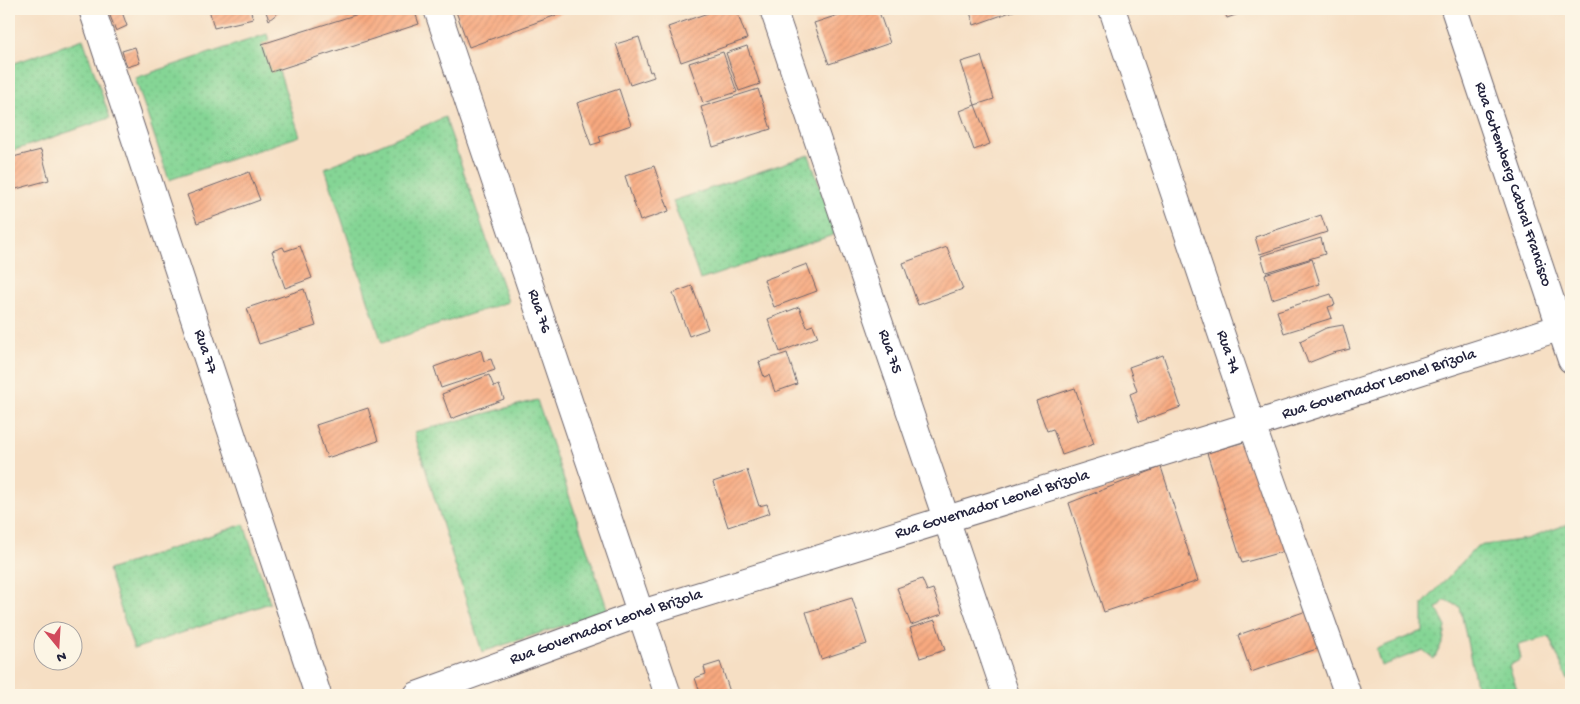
<svg xmlns="http://www.w3.org/2000/svg" width="1580" height="704" viewBox="0 0 1580 704" font-family="'Gochi Hand',sans-serif">
<defs>
<pattern id="grass-dots" width="8" height="8" patternUnits="userSpaceOnUse" patternTransform="scale(1.25)"><rect width="8" height="8" fill="#85d595"/><path d="M2 2h.1M6 6h.1" fill="none" stroke="#73b781" stroke-width="1.8" stroke-linecap="round"/></pattern>
<pattern id="building-hatch" width="6" height="6" patternUnits="userSpaceOnUse" patternTransform="scale(1.25)"><rect width="6" height="6" fill="#f8a97f"/><path d="M-1 1l2-2M0 6l6-6M5 7l2-2" fill="none" stroke="#d4916f"/></pattern>
</defs>
<rect width="100%" height="100%" fill="#fcf5e5"/>
<filter id="ink" filterUnits="userSpaceOnUse"><feTurbulence type="fractalNoise" baseFrequency=".02" numOctaves="2"/><feDisplacementMap in="SourceGraphic" scale="10" xChannelSelector="R" yChannelSelector="G"/><feConvolveMatrix kernelMatrix="1 2 1 2 8 2 1 2 1" color-interpolation-filters="sRGB"/></filter>
<filter id="wash" filterUnits="userSpaceOnUse"><feTurbulence type="fractalNoise" baseFrequency=".0096" numOctaves="4" result="noise"/><feDisplacementMap in="SourceGraphic" scale="20" xChannelSelector="R" yChannelSelector="G"/><feGaussianBlur stdDeviation="1.12" result="paint"/><feColorMatrix in="noise" values="0 0 0 0 0 0 0 0 0 0 0 0 0 0 0 0 0 1.4 0 .05"/><feComposite in="paint" operator="in"/></filter>
<g filter="url(#wash)">
<rect width="100%" height="100%" fill="#f6dfc4"/>
<g fill="url(#grass-dots)" stroke="#547c68">
<polygon points="267,34 300,136 169,180 135,78"/>
<polygon points="83,39 110,118 9,152 9,65"/>
<polygon points="445,117 508,302 382,343 325,168"/>
<polygon points="809,155 836,234 700,280 673,201"/>
<polygon points="537,400 608,611 482,652 414,432"/>
<polygon points="1571,523 1571,679 1568,680 1549,637 1518,645 1521,659 1509,666 1519,695 1478,695 1460,607 1445,600 1437,609 1446,627 1443,642 1434,659 1423,650 1381,666 1376,649 1423,631 1423,604 1477,546 1527,539"/>
<polygon points="244,524 270,603 134,649 108,570"/>
</g>
<g id="blocks">
<g fill="url(#building-hatch)">
<polygon points="121,9 127,26 116,31 109,13"/>
<polygon points="209,9 250,9 253,19 214,28"/>
<polygon points="265,9 283,9 269,20"/>
<polygon points="374,9 414,9 419,24 271,72 262,44"/>
<polygon points="455,9 573,9 469,47"/>
<polygon points="719,9 736,9 747,39 681,62 668,27"/>
<polygon points="856,9 878,9 890,43 829,64 814,23"/>
<polygon points="969,9 1019,9 974,25"/>
<polygon points="1223,9 1253,9 1227,18"/>
<polygon points="639,37 650,72 652,71 654,77 630,85 616,44"/>
<polygon points="747,46 760,84 739,91 726,53"/>
<polygon points="135,47 140,63 127,67 122,51"/>
<polygon points="723,52 737,92 703,103 689,63"/>
<polygon points="981,56 994,99 975,105 961,62"/>
<polygon points="619,89 631,125 599,136 601,142 591,145 577,103"/>
<polygon points="758,89 771,129 713,147 701,107"/>
<polygon points="975,105 990,144 974,150 960,111"/>
<polygon points="41,150 49,180 9,191 9,158"/>
<polygon points="654,166 669,211 640,221 625,176"/>
<polygon points="249,172 260,200 197,223 187,195"/>
<polygon points="1321,215 1327,232 1260,254 1255,237"/>
<polygon points="1321,238 1325,254 1266,272 1261,256"/>
<polygon points="300,246 312,278 285,288 272,251 283,247 285,251"/>
<polygon points="947,247 963,289 918,305 903,263"/>
<polygon points="1312,259 1320,284 1272,299 1265,274"/>
<polygon points="807,264 817,291 774,307 764,280"/>
<polygon points="692,286 708,329 689,336 673,293"/>
<polygon points="304,289 316,326 259,344 247,308"/>
<polygon points="1331,294 1335,305 1328,307 1332,318 1284,333 1277,311"/>
<polygon points="799,307 807,327 813,325 818,337 780,352 768,319"/>
<polygon points="1343,325 1350,349 1333,353 1308,363 1300,341 1326,328"/>
<polygon points="481,350 484,361 491,359 495,370 441,388 434,367"/>
<polygon points="787,353 797,384 775,392 769,375 764,377 759,362"/>
<polygon points="1163,355 1181,407 1139,422 1130,394 1137,391 1129,367"/>
<polygon points="489,375 494,387 499,385 504,399 451,419 442,394"/>
<polygon points="1075,388 1094,444 1062,455 1053,429 1047,431 1036,401"/>
<polygon points="368,408 378,441 327,458 316,425"/>
<polygon points="1251,440 1289,550 1242,563 1207,453"/>
<polygon points="1161,467 1198,581 1104,612 1069,503"/>
<polygon points="747,470 759,506 767,504 770,513 728,527 713,482"/>
<polygon points="922,579 927,591 933,589 942,614 911,625 897,588"/>
<polygon points="852,598 867,644 821,659 806,612"/>
<polygon points="1312,609 1325,646 1251,672 1238,635"/>
<polygon points="935,620 945,650 920,658 910,628"/>
<polygon points="720,662 731,695 701,695 695,678 706,674 704,667"/>
</g>
</g>
</g>
<g filter="url(#ink)">
<use href="#blocks" fill-opacity="0" stroke="#6c646b" stroke-width="1"/>
<g fill="none" stroke-linecap="round" stroke-linejoin="round">
<defs>
<g id="minor">
<path id="s1" d="M92 9 318 695"/>
<path id="s2" d="M437 9 668 695"/>
<path id="s3" d="M773 9 1006 695"/>
<path id="s4" d="M1112 9 1252 425 1348 695"/>
<path id="s5" d="M1454 9 1571 360"/>
<path id="s6" d="M417 695 642 613 1252 425 1571 324"/>
</g>
</defs>
<use href="#minor" stroke="#6c646b" stroke-width="28"/>
<use href="#minor" stroke="#fff" stroke-width="26"/>
</g>
</g>
<g text-anchor="middle" dominant-baseline="central" stroke-width="4" stroke-linejoin="round" paint-order="stroke">
<g font-size="16" fill="#22223b" stroke="#fcf5e5">
<text stroke="none"><textPath href="#s5" startOffset="185">Rua Gutemberg Cabral Francisco</textPath></text>
<text stroke="none"><textPath href="#s2" startOffset="319">Rua 76</textPath></text>
<text stroke="none"><textPath href="#s1" startOffset="361">Rua 77</textPath></text>
<text stroke="none"><textPath href="#s3" startOffset="362">Rua 75</textPath></text>
<text stroke="none"><textPath href="#s4" startOffset="362">Rua 74</textPath></text>
<text stroke="none"><textPath href="#s6" startOffset="1011">Rua Governador Leonel Brizola</textPath></text>
<text stroke="none"><textPath href="#s6" startOffset="606">Rua Governador Leonel Brizola</textPath></text>
<text stroke="none"><textPath href="#s6" startOffset="201">Rua Governador Leonel Brizola</textPath></text>
</g>
</g>
<rect width="1580" height="704" fill="none" stroke="#fcf5e5" stroke-width="30"/>
<g transform="translate(58 646) rotate(162)"><circle r="24" fill="#fcf5e5" stroke="#a5a1a1"/>
<path d="M0-4L9 19L0 12L-9 19Z" fill="#d1495b"/>
<text y="-8" font-size="14" font-weight="bold" text-anchor="middle" fill="#22223b">N</text>
</g>
</svg>
